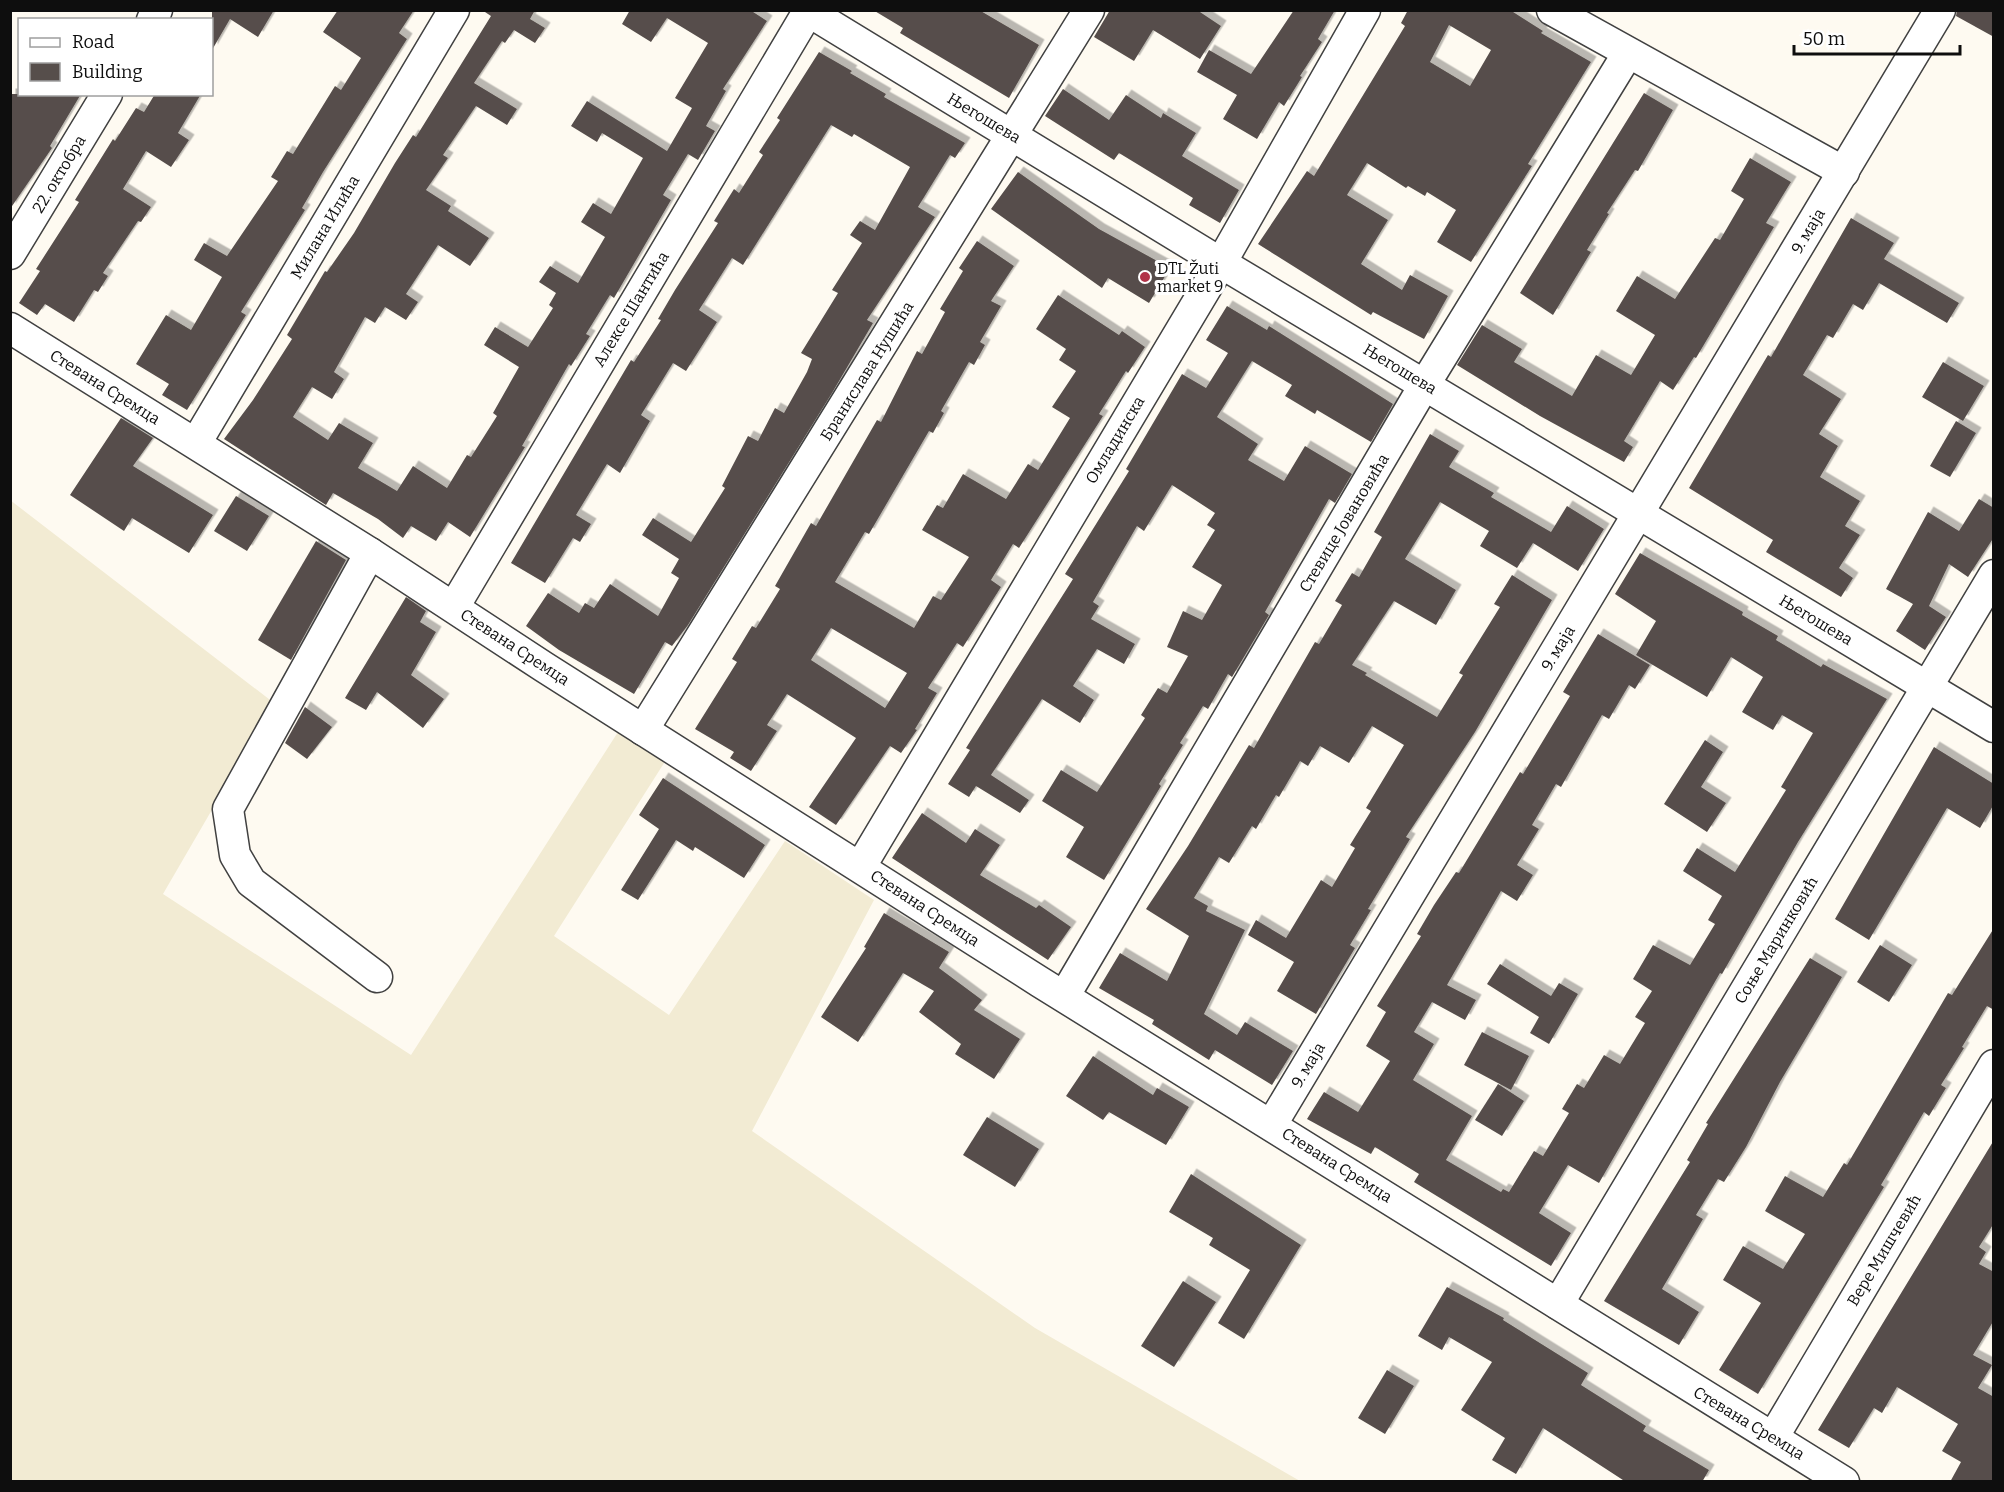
<svg xmlns="http://www.w3.org/2000/svg" width="2004" height="1492" viewBox="0 0 2004 1492" font-family="Bitter,serif">
<defs>
<filter id="shadow"><feDropShadow dx="5.5" dy="-5.5" stdDeviation="0" flood-color="#0004"/></filter>
</defs>
<rect width="100%" height="100%" fill="#fefaf1"/>
<polygon fill="#f2ebd3" points="10,500 274,703 163,894 411,1055 618,732 666,760 554,936 669,1015 785,841 874,900 752,1131 1035,1328 1300,1481 11,1481"/>
<g fill="#564e4b" fill-rule="evenodd" filter="url(#shadow)">
<polygon points="212,10 274,10 258,37 230,19 212,50"/>
<polygon points="338,10 414,10 399,33 407,39 323,172 302,208 305,210 241,312 246,315 187,410 162,395 169,384 136,364 166,315 191,330 222,277 194,260 204,243 227,256 278,181 271,177 287,151 293,154 335,86 341,90 361,58 323,32"/>
<polygon points="482,10 535,10 530,19 545,28 535,43 514,30 505,43 502,41 474,83 517,109 507,125 476,106 443,155 448,158 426,190 451,206 448,211 489,238 470,266 438,245 406,294 418,302 406,320 385,307 375,323 365,317 334,372 344,379 332,399 312,387 293,417 328,440 339,423 373,443 358,468 397,491 413,466 447,488 467,455 471,457 497,416 493,413 519,367 484,345 495,327 528,347 553,308 549,305 556,293 539,282 550,266 578,283 605,237 581,222 593,203 611,214 643,158 602,133 597,142 571,126 587,101 667,151 692,108 675,98 708,43 667,18 651,42 622,24 630,10 750,10 767,21 723,89 726,91 706,126 715,131 698,160 688,154 663,195 671,200 614,298 610,295 586,334 590,336 571,366 569,364 522,446 525,447 470,537 448,522 436,541 411,526 403,538 378,519 333,493 326,505 224,439 253,400 292,339 287,335 325,271 327,272 354,233 395,163 413,135 416,137 491,16"/>
<polygon points="873,10 979,10 1039,45 1009,98 900,33 903,28"/>
<polygon points="1110,10 1197,10 1221,26 1200,59 1153,30 1134,61 1094,37"/>
<polygon points="1294,10 1335,10 1318,39 1322,42 1300,76 1302,77 1284,106 1279,102 1257,139 1223,119 1237,95 1197,72 1209,50 1251,74"/>
<path d="M1408 10H1510L1543 31 1541 33 1591 62 1528 164 1532 166 1471 262 1437 242 1456 210 1427 192 1425 196 1408 186 1406 188 1367 163 1347 195 1388 220 1361 264 1402 290 1410 275 1448 296 1424 339 1373 312 1371 315 1258 244 1307 171 1314 176 1405 26 1401 23ZM1449 25 1491 50 1470 86 1430 62Z"/>
<polygon points="1957,10 1994,10 1994,37 1956,16"/>
<polygon points="819,52 852,71 850,73 886,94 884,97 965,143 955,158 950,155 918,207 935,217 867,320 873,323 832,393 688,625 672,646 665,642 634,694 559,650 526,626 548,593 579,613 585,603 594,608 610,584 658,616 679,578 671,573 679,559 642,535 653,518 691,542 725,488 722,486 748,436 758,441 775,408 784,413 807,372 812,359 801,353 838,293 832,290 862,243 850,235 860,221 875,230 910,167 854,134 852,137 831,125 743,265 732,258 699,310 717,322 686,371 673,363 641,415 650,421 620,473 607,464 576,515 591,524 580,542 573,538 545,583 511,563 631,360 634,362 661,320 658,319 675,290 718,223 714,221 734,189 739,193 763,155 759,152 780,120 777,118"/>
<polygon points="1063,89 1109,120 1126,95 1161,118 1163,113 1196,133 1182,156 1239,190 1220,223 1189,205 1193,198 1119,153 1114,160 1045,116"/>
<polygon points="1644,93 1673,110 1638,171 1635,170 1607,213 1609,214 1587,250 1591,252 1553,315 1520,293"/>
<polygon points="10,94 81,94 50,146 52,148 10,209"/>
<polygon points="155,94 201,94 178,133 189,140 171,167 146,151 123,189 151,207 141,222 138,221 103,273 108,276 98,292 94,290 74,322 45,304 37,315 19,303 40,271 36,269 79,202 75,200 113,139 115,141 136,108 144,112"/>
<polygon points="1750,158 1791,182 1766,223 1774,227 1696,358 1694,357 1673,390 1660,381 1624,441 1633,447 1624,462 1540,416 1457,365 1482,325 1522,349 1514,362 1572,396 1596,355 1631,375 1655,335 1616,311 1637,276 1675,299 1715,238 1720,240 1744,199 1731,191"/>
<polygon points="1018,172 1099,229 1170,268 1149,303 1108,278 1102,288 991,209"/>
<polygon points="1851,218 1894,243 1884,259 1959,303 1947,323 1879,283 1863,310 1853,304 1833,338 1827,335 1803,375 1841,399 1819,434 1838,446 1820,477 1860,501 1845,526 1860,535 1839,568 1853,578 1841,597 1766,552 1773,540 1689,488 1768,355 1771,357"/>
<path d="M977 241 1014 266 991 301 1001 306 980 342 985 345 974 365 969 362 941 411 944 413 933 433 929 431 869 534 865 532 835 582 914 628 933 596 941 600 969 557 922 530 937 505 943 508 963 474 1006 499 1028 464 1038 470 1070 418 1052 407 1076 371 1059 360 1066 349 1036 329 1058 295 1119 335 1122 331 1145 347 1128 373 1126 371 1099 414 1103 416 1019 548 1013 544 991 580 1001 587 963 647 957 643 928 688 937 693 915 729 917 730 901 753 890 746 836 825 809 807 856 738 787 694 767 725 777 731 751 771 730 758 734 752 695 729 737 662 732 659 752 626 756 628 780 589 775 586 811 523 816 526 877 420 881 422 917 351 922 354 945 312 940 309 963 271 959 268ZM831 628 907 673 885 708 811 660Z"/>
<polygon points="1227,306 1267,330 1269,326 1393,404 1371,442 1317,410 1315,414 1285,396 1292,385 1252,361 1217,417 1258,444 1248,460 1284,481 1305,446 1352,474 1335,503 1329,499 1265,612 1269,615 1232,677 1228,674 1208,709 1203,706 1180,743 1183,745 1159,784 1161,786 1104,880 1066,857 1084,827 1042,801 1061,770 1097,792 1145,718 1141,715 1158,688 1167,693 1188,656 1167,647 1183,611 1202,620 1222,585 1192,567 1215,530 1207,525 1215,513 1172,485 1144,531 1137,526 1093,602 1099,606 1091,619 1135,644 1124,664 1097,649 1073,686 1094,700 1080,723 1042,699 991,775 1029,800 1020,813 976,786 969,797 948,784 970,750 966,748 1073,579 1065,574 1129,471 1126,469 1182,374 1206,388 1228,353 1206,340"/>
<polygon points="1943,362 1984,386 1963,421 1922,397"/>
<polygon points="121,418 153,438 133,466 213,515 189,553 132,518 124,531 70,495"/>
<polygon points="1956,421 1976,433 1950,477 1930,466"/>
<polygon points="1430,434 1459,451 1449,467 1494,493 1491,497 1551,532 1567,506 1604,529 1578,571 1533,543 1517,568 1480,546 1489,531 1440,502 1405,559 1456,590 1436,625 1394,601 1352,665 1367,673 1365,675 1437,717 1463,675 1459,673 1500,607 1494,604 1512,575 1552,600 1475,732 1406,837 1410,839 1368,909 1371,910 1350,945 1355,948 1316,1014 1277,991 1294,962 1248,935 1256,920 1286,938 1321,880 1332,887 1355,848 1350,845 1371,811 1366,808 1404,745 1372,726 1349,763 1320,746 1308,766 1300,761 1279,797 1276,795 1256,829 1252,826 1229,863 1219,857 1194,898 1208,906 1206,911 1245,930 1204,1014 1237,1035 1245,1022 1293,1051 1272,1085 1215,1050 1209,1060 1152,1024 1154,1020 1099,988 1120,953 1167,981 1189,936 1146,909 1188,846 1249,745 1254,748 1315,642 1319,644 1342,605 1335,601 1352,573 1359,577 1382,537 1374,532"/>
<polygon points="236,496 269,516 247,551 214,531"/>
<polygon points="1979,499 1994,508 1994,537 1968,577 1949,564 1929,606 1946,617 1925,650 1896,631 1913,604 1886,589 1928,512 1959,531"/>
<polygon points="316,541 346,560 291,660 258,640"/>
<polygon points="1640,553 1743,612 1742,615 1778,636 1776,640 1821,667 1823,664 1887,699 1798,842 1722,974 1720,973 1599,1183 1568,1165 1539,1213 1571,1233 1551,1266 1414,1182 1419,1174 1375,1147 1371,1154 1307,1119 1324,1092 1358,1112 1390,1061 1366,1046 1386,1012 1377,1006 1421,936 1417,934 1434,905 1456,872 1459,873 1520,772 1523,774 1570,696 1563,692 1598,634 1650,665 1635,689 1629,685 1609,719 1602,715 1561,787 1556,784 1532,825 1539,829 1517,865 1533,875 1517,901 1501,891 1447,985 1476,1000 1465,1020 1432,1002 1414,1032 1434,1044 1413,1080 1472,1116 1446,1160 1501,1192 1503,1189 1509,1192 1534,1151 1543,1156 1569,1113 1562,1109 1577,1084 1584,1088 1604,1055 1620,1064 1645,1023 1635,1017 1652,991 1633,979 1653,945 1690,965 1715,924 1708,920 1722,896 1683,871 1697,848 1735,872 1786,790 1781,787 1813,733 1782,715 1773,730 1742,712 1763,677 1731,657 1707,697 1636,655 1656,621 1615,594"/>
<polygon points="406,597 426,611 420,622 436,632 411,675 444,699 423,728 377,692 366,710 345,698"/>
<polygon points="305,707 332,727 307,759 285,743"/>
<polygon points="1705,740 1723,752 1701,787 1726,803 1707,832 1664,804"/>
<polygon points="1934,747 1994,784 1994,804 1980,828 1947,808 1869,940 1835,919"/>
<polygon points="663,778 765,845 744,878 695,847 693,851 676,840 638,900 621,890 659,829 639,815"/>
<polygon points="922,813 966,843 975,829 1000,845 980,875 1036,908 1039,905 1071,927 1048,960 892,858"/>
<polygon points="884,913 949,952 939,968 982,1000 974,1010 1020,1039 994,1079 955,1054 961,1044 919,1012 934,991 903,973 858,1042 821,1017 866,948 864,947"/>
<polygon points="1994,928 1994,1010 1987,1006 1962,1047 1964,1048 1941,1085 1946,1088 1929,1116 1924,1112 1881,1185 1884,1187 1758,1394 1719,1370 1761,1303 1723,1280 1743,1246 1783,1269 1805,1234 1765,1211 1785,1176 1823,1197 1844,1163 1847,1165 1948,993 1952,995"/>
<polygon points="1880,945 1912,965 1889,1002 1857,982"/>
<polygon points="1810,958 1842,977 1780,1082 1746,1147 1724,1182 1718,1179 1696,1215 1703,1219 1662,1289 1699,1312 1679,1345 1604,1301 1690,1162 1687,1160 1708,1124 1706,1123"/>
<polygon points="1500,964 1551,996 1559,983 1578,994 1549,1044 1530,1033 1539,1017 1487,984"/>
<polygon points="1482,1032 1529,1056 1511,1090 1464,1065"/>
<polygon points="1093,1056 1153,1095 1157,1088 1189,1107 1166,1145 1109,1112 1103,1120 1066,1096"/>
<polygon points="1498,1084 1524,1101 1502,1136 1475,1120"/>
<polygon points="987,1117 1039,1149 1015,1187 963,1155"/>
<polygon points="1994,1140 1994,1223 1979,1247 1986,1252 1979,1264 1994,1272 1994,1320 1973,1355 1992,1365 1978,1388 1994,1397 1994,1482 1950,1482 1961,1462 1942,1451 1958,1424 1897,1387 1882,1413 1874,1408 1849,1448 1818,1430"/>
<polygon points="1191,1174 1301,1245 1244,1339 1218,1323 1250,1270 1209,1245 1213,1238 1169,1212"/>
<polygon points="1183,1281 1216,1302 1174,1367 1141,1346"/>
<polygon points="1447,1287 1504,1318 1503,1320 1588,1373 1581,1385 1646,1426 1643,1431 1709,1470 1702,1482 1626,1482 1543,1428 1516,1474 1492,1460 1505,1438 1461,1410 1492,1362 1449,1337 1442,1350 1418,1336"/>
<polygon points="1387,1370 1414,1386 1385,1434 1358,1418"/>
</g>
<g fill="none" stroke-linecap="round" stroke-linejoin="round">
<defs>
<g id="minor">
<polyline points="806,10 1221,263 1994,727"/>
<polyline points="1552,10 1844,172"/>
<polyline points="152,20 157,10"/>
<polyline points="10,254 107,94"/>
<polyline points="10,328 370,553 544,667 1040,982 1844,1482"/>
<polyline points="196,443 454,10"/>
<polyline points="370,553 228,809 235,855 251,882 377,977"/>
<polyline points="454,607 809,10"/>
<polyline points="643,730 1089,10"/>
<polyline points="861,866 1221,263 1365,10"/>
<polyline points="1065,995 1425,384 1628,53"/>
<polyline points="1272,1124 1940,10"/>
<polyline points="1558,1304 1994,575"/>
<polyline points="1774,1436 1994,1065"/>
</g>
</defs>
<use href="#minor" stroke="#414141" stroke-width="33"/>
<use href="#minor" stroke="#fff" stroke-width="30"/>
</g>
<circle fill="#b13348" stroke="#fff" stroke-width="2" cx="1145" cy="277" r="6"/>
<g text-anchor="middle" dominant-baseline="central" stroke-width="6" stroke-linejoin="round" paint-order="stroke">
<g font-size="16" fill="#0e0e0e" stroke="#fff">
<text transform="translate(984 118) rotate(31)">Његошева</text>
<text transform="translate(59 174) rotate(-59)">22. октобра</text>
<text transform="translate(325 227) rotate(-59)">Милана Илића</text>
<text transform="translate(1808 231) rotate(-59)">9. маја</text>
<text transform="translate(631 309) rotate(-59)">Алексе Шантића</text>
<text transform="translate(1400 369) rotate(31)">Његошева</text>
<text transform="translate(867 371) rotate(-58)">Бранислава Нушића</text>
<text transform="translate(105 387) rotate(32)">Стевана Сремца</text>
<text transform="translate(1115 440) rotate(-59)">Омладинска</text>
<text transform="translate(1344 523) rotate(-59)">Стевице Јовановића</text>
<text transform="translate(1816 620) rotate(31)">Његошева</text>
<text transform="translate(515 647) rotate(33)">Стевана Сремца</text>
<text transform="translate(1558 648) rotate(-59)">9. маја</text>
<text transform="translate(925 908) rotate(33)">Стевана Сремца</text>
<text transform="translate(1776 940) rotate(-59)">Соње Маринковић</text>
<text transform="translate(1308 1065) rotate(-59)">9. маја</text>
<text transform="translate(1337 1165) rotate(32)">Стевана Сремца</text>
<text transform="translate(1884 1250) rotate(-59)">Вере Мишчевић</text>
<text transform="translate(1749 1423) rotate(31)">Стевана Сремца</text>
</g>
<g font-size="16" fill="#0e0e0e" stroke="#fff" text-anchor="start">
<text x="1157" y="268">DTL Žuti<tspan x="1157" dy="18">market 9</tspan></text>
</g>
</g>
<rect width="2004" height="1492" fill="none" stroke="#0e0e0e" stroke-width="24"/>
<rect x="18" y="18" width="195" height="78" fill="#ffffff" stroke="#9f9f9f" stroke-width="1.5"/>
<rect x="30" y="38" width="30" height="9" fill="#ffffff" stroke="#9f9f9f" stroke-width="1.5"/>
<text x="72" y="48" font-size="18" fill="#0e0e0e">Road</text>
<rect x="30" y="63" width="30" height="18" fill="#564e4b" stroke="#9f9f9f" stroke-width="1.5"/>
<text x="72" y="78" font-size="18" fill="#0e0e0e">Building</text>
<path d="M1794 45v9h166v-9" fill="none" stroke="#0e0e0e" stroke-width="3"/>
<text x="1803" y="45" font-size="18" fill="#0e0e0e" stroke="#ffffff" stroke-width="4.5" paint-order="stroke">50 m</text>
</svg>
